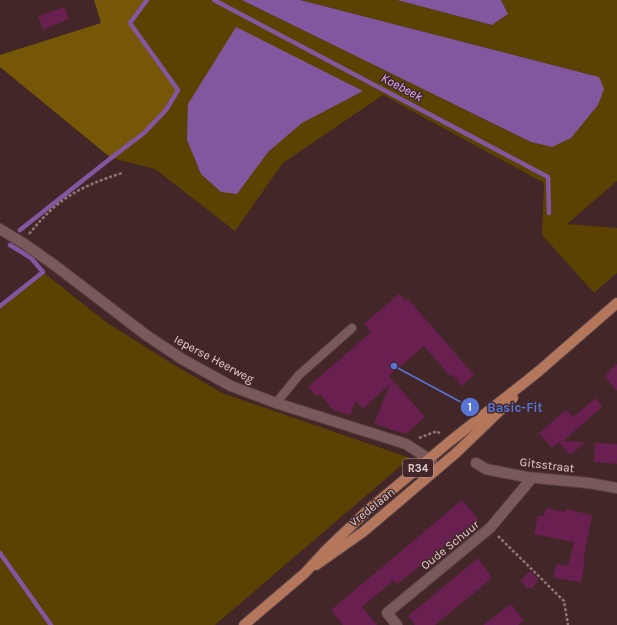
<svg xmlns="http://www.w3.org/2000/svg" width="617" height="625" viewBox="0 0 617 625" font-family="Karla,sans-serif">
<rect width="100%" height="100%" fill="#422628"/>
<g fill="#5b4102">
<polygon points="147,0 242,0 531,142 552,147 599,77 300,0 397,0 492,25 508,14 501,0 617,0 617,181 567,224 617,228 617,273 594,293 542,235 544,183 383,95 283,163 235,231 155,169 111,158 144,133 178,90 130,23"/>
<polygon points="43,272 106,322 166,360 222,393 410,458 215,625 0,625 0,306"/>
</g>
<polygon fill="#765607" points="94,0 147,0 130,23 178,90 166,110 144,133 111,158 0,67 0,55 101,23"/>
<g fill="#8257a0">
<polygon points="242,0 300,0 599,77 604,89 598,105 571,138 552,147 531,142"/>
<polygon points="397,0 501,0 508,14 492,25"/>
<polygon points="236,27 363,91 302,123 268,152 237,194 221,192 201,174 187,140 188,104"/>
</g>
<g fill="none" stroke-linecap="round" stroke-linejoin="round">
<g stroke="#8257a0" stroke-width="4.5">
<polyline points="214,0 548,177 549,213"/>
<polyline points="20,230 111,158 144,133 166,110 178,90 130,23 147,0"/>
<polyline points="0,306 43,272 31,258 10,245"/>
<polyline points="0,553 51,625"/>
</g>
</g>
<g fill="#692051">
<polygon points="64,7 69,19 43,30 38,16"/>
<polygon points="399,294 406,301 408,299 474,375 462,386 452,374 450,376 424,346 389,376 425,417 406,434 374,424 390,384 363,409 356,401 350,415 334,411 320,394 316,396 308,387 371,332 364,324"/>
<polygon points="617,364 617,391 604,376"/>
<polygon points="596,398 602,407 563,441 586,442 570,455 559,442 552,448 539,433 566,410 573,417"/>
<polygon points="595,443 617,444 617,464 594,462"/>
<polygon points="462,500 478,519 424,563 397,584 394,580 362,607 377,625 343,625 331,610"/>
<polygon points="546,508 565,512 566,509 592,515 583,562 585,562 581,582 553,578 556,564 568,566 574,542 534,534 538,515 544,516"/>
<polygon points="478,558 492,578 435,625 415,625 408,616"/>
<polygon points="530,571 539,580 532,588 527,588 520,581"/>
<polygon points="511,604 524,621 518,625 483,625"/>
</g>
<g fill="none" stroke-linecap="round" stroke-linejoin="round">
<defs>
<polyline id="service" points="276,403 299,375 352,328"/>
<g id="minor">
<polyline points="0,229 26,245 57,267 146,335 182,359 231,386 276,403 406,444 429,459 437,469"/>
<polyline points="476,463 486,469 526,477 589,483 617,488"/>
<polyline points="397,625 387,613 490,528 532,478"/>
</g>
<g id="primary">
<polyline points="316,565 363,532 456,453 513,398"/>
<polyline points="244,625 305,573 326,550 368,510 448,443 539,371 617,303"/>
</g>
</defs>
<use href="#service" stroke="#5b4345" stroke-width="10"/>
<use href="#minor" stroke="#5b4345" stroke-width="12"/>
<use href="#primary" stroke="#5b4345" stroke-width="12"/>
<g stroke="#8f7778" stroke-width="2.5" stroke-dasharray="3 2" stroke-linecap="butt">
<path d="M29 234C58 198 79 187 122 173"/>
<polyline points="419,438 437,431 441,435"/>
<polyline points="498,536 564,601 568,625"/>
</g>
<use href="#service" stroke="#79595a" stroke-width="8"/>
<use href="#minor" stroke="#79595a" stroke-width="10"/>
<use href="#primary" stroke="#b4775c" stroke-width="10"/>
</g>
<g text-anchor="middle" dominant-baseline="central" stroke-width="3" stroke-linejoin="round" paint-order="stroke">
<rect fill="#422628" stroke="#b19b9c" stroke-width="1" x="403" y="459" width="30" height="18" rx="3"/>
<g font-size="11" font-weight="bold" fill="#e0cdcd">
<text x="418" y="468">R34</text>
</g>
<g font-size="12" fill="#e0cdcd" stroke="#422628">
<text transform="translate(214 359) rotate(28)">Ieperse Heerweg</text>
<text transform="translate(547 465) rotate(7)">Gitsstraat</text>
<text transform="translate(372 507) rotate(-39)">Vredelaan</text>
<text transform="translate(450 545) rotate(-39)">Oude Schuur</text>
</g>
<g font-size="13" font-style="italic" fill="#daacfc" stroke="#422628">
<text transform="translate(402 87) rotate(28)">Koebeek</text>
</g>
</g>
<path fill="none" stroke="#5874d5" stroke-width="1.5" d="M394 366L470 407"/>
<g fill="#5874d5" stroke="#422628" stroke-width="1.5">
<circle cx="394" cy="366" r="4"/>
<circle cx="470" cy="407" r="10"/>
</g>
<g font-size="12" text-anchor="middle" font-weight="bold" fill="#fff">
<text x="470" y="411">1</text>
</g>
<g font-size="13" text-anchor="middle" font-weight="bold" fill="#5874d5" stroke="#422628" stroke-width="3" stroke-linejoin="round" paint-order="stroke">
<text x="515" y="412">Basic-Fit</text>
</g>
</svg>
